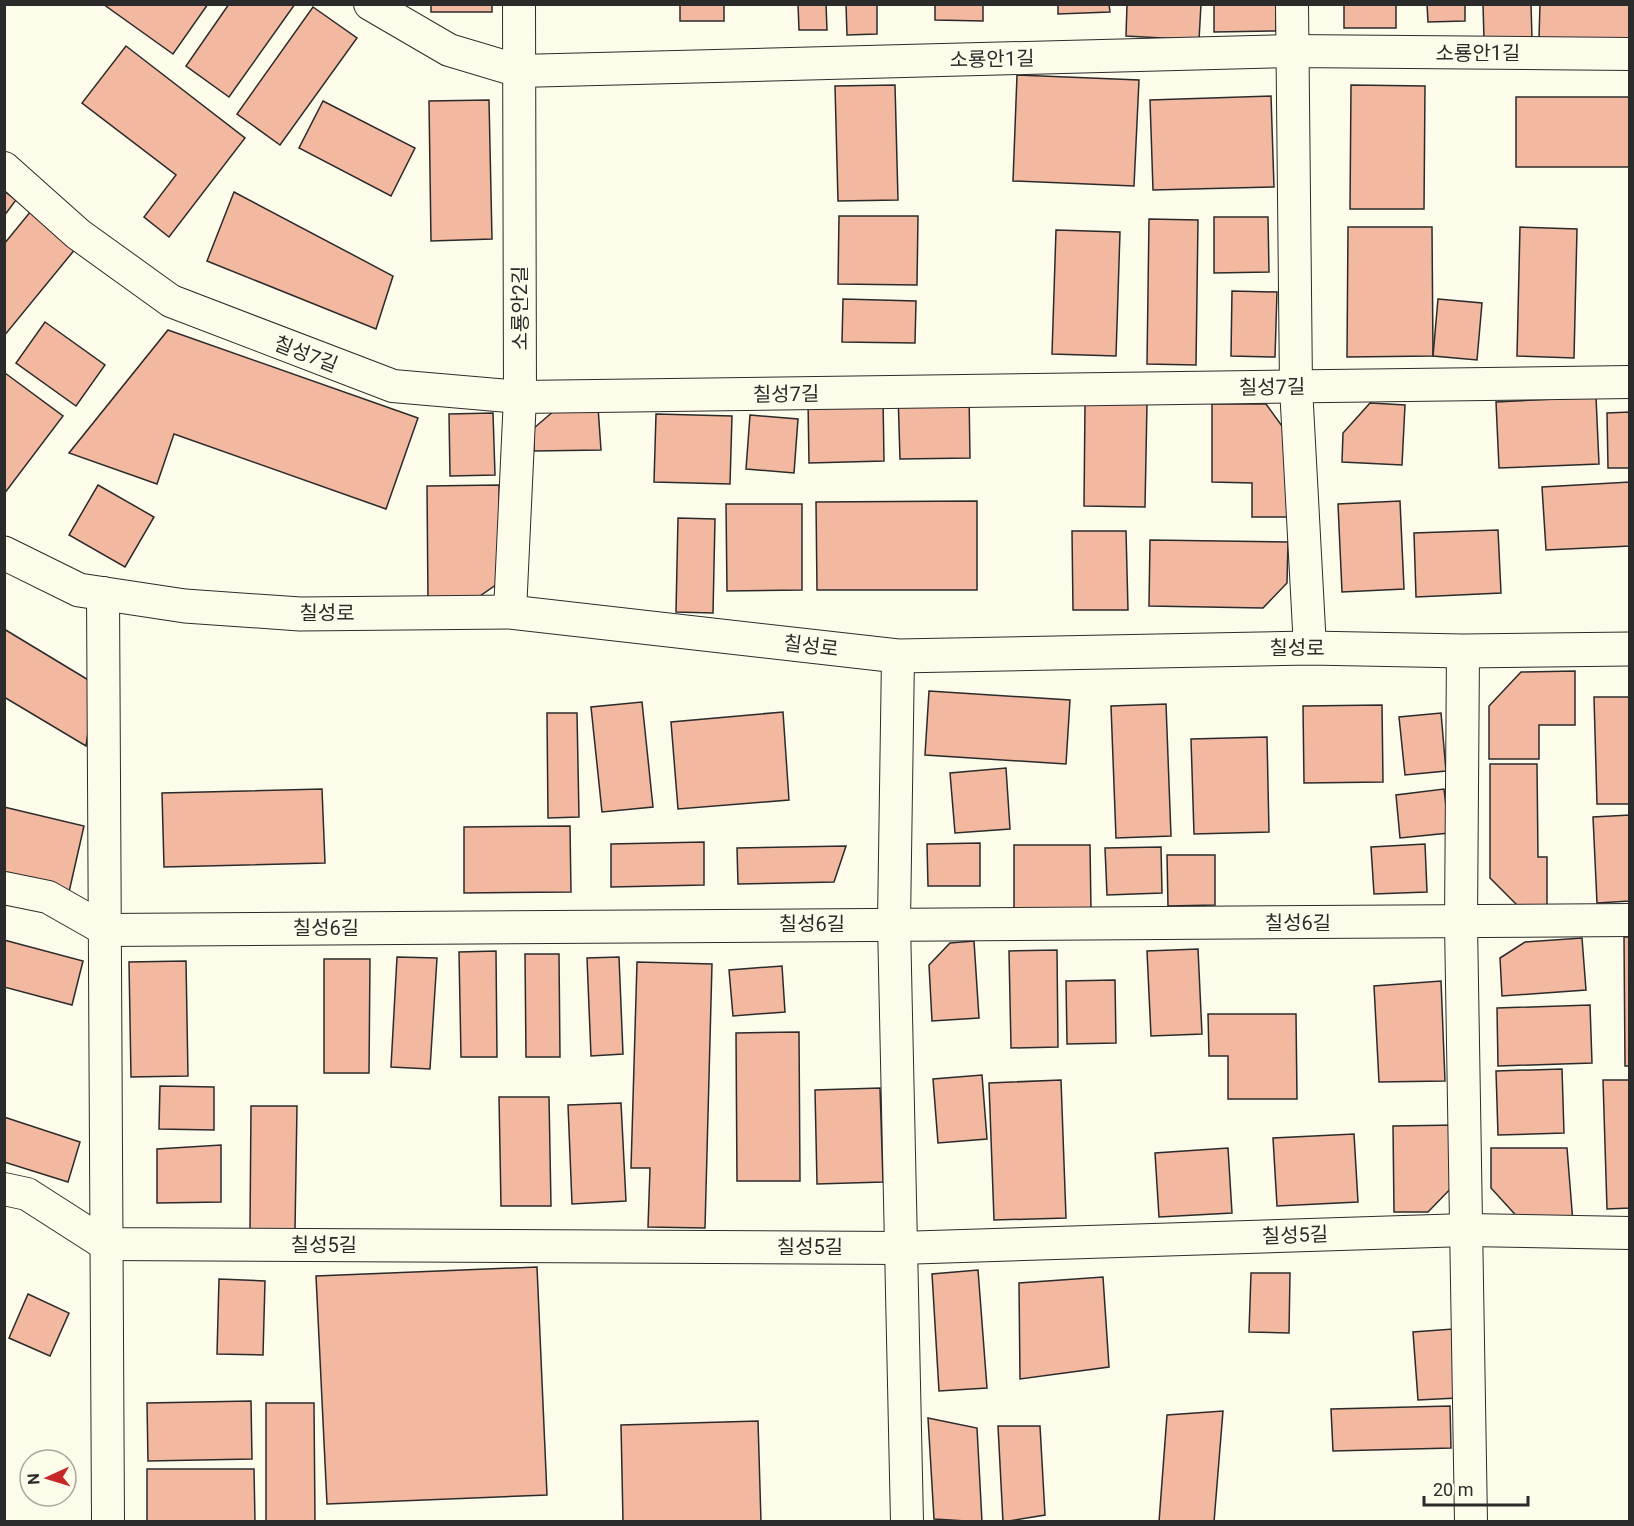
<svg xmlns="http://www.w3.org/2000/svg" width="1634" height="1526" viewBox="0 0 1634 1526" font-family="Roboto,'Noto Sans KR',sans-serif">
<rect width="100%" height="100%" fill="#fdfbea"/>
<g fill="#f2b8a0" stroke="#2b2b2b" stroke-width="1.5">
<polygon points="103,4 208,4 173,54"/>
<polygon points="229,4 295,4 229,97 186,66"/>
<rect x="431" y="4" width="61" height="8"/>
<rect x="680" y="4" width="44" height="17"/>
<polygon points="798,4 826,4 827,30 799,30"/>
<polygon points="846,4 877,4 877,34 847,35"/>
<polygon points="935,4 983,4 983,21 935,20"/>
<polygon points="1058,4 1109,4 1110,12 1058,14"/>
<polygon points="1127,4 1201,4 1199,40 1126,36"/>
<polygon points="1214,4 1276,4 1276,31 1214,32"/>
<rect x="1344" y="4" width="52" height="24"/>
<polygon points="1427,4 1465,4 1465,21 1428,22"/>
<polygon points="1483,4 1531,4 1532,39 1484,40"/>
<polygon points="1540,4 1630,4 1630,41 1539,38"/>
<polygon points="313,7 357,38 280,145 237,114"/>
<polygon points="126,46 245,138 169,237 144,217 176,175 82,103"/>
<polygon points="1017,75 1139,80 1134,186 1013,181"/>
<polygon points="895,85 898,200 838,201 835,86"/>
<polygon points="1351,85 1425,86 1424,209 1350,209"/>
<polygon points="1271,96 1274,187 1153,190 1150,100"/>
<rect x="1516" y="97" width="114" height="70"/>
<polygon points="489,100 492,239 431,241 429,101"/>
<polygon points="323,101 415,148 391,196 299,148"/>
<polygon points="4,191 16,200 4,216"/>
<polygon points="234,192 393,276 376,329 207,261"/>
<polygon points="31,211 76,248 4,336 4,244"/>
<polygon points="839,216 918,216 917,285 838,284"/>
<polygon points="1214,217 1268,217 1269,272 1214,273"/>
<polygon points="1149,219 1198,220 1196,365 1147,364"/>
<polygon points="1348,227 1432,227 1433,356 1347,357"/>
<polygon points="1520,227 1577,229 1574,358 1517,356"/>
<polygon points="1056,230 1120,232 1116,356 1052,354"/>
<polygon points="1232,291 1277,292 1275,357 1231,356"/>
<polygon points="843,299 916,301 915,343 842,342"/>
<polygon points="1438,299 1482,303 1477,360 1433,356"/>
<polygon points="45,322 105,365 76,406 16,363"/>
<polygon points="168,330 418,418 386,509 174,434 157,484 69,453"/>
<polygon points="5,373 63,416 4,494 4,374"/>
<polygon points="969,392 970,458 900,459 898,393"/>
<polygon points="1596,397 1599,464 1499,468 1496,402"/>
<polygon points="883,398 884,461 809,463 808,400"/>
<polygon points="1085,403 1147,403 1145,507 1084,506"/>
<polygon points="1370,403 1405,405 1402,465 1342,462 1343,433"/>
<polygon points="562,404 598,407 601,450 534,451 534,428"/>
<polygon points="1212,404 1266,404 1287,433 1287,517 1252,517 1252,483 1212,482"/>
<polygon points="1630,412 1630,468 1608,468 1607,413"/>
<polygon points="493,413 495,475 450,476 449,414"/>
<polygon points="656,414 732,416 730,484 654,482"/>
<polygon points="750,415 798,419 794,473 746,469"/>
<polygon points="1630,482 1630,546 1546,550 1542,487"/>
<polygon points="98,485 154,517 125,567 69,535"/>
<polygon points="499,485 500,582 474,600 428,601 427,486"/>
<polygon points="977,501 977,590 817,590 816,502"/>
<polygon points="1400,501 1404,589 1342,592 1338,504"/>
<polygon points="726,504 802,504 802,590 727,591"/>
<polygon points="678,518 715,519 713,613 676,612"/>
<polygon points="1498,530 1501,593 1416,597 1414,533"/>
<polygon points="1072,531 1126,531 1128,610 1073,610"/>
<polygon points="1150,540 1288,542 1287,583 1263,608 1149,606"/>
<polygon points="4,629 95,684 86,746 4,697"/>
<polygon points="1575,671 1575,725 1539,725 1539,759 1489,759 1489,706 1521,672"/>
<polygon points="929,691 1070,700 1066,764 925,755"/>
<polygon points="1594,697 1630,697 1630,804 1597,804"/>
<polygon points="642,702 653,807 602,812 591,707"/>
<polygon points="1166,704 1171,836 1116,838 1111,706"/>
<polygon points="1382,705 1383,782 1304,783 1303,706"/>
<polygon points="783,712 789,800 678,809 671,722"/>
<polygon points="547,713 577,713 579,817 548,818"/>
<polygon points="1441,713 1446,771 1405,775 1399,717"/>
<polygon points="1267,737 1269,832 1194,834 1191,739"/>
<polygon points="1490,764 1537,764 1538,857 1547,857 1547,908 1520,908 1490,878"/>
<polygon points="1006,768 1010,829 955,833 950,773"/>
<polygon points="322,789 325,863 164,867 162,793"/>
<polygon points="1444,789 1449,833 1400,838 1396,795"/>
<polygon points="4,807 84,826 69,892 4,876"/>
<polygon points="1630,815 1630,901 1597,903 1593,817"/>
<polygon points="570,826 571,892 464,893 464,827"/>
<polygon points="704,842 704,885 611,887 611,844"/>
<polygon points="980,843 980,886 928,886 927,844"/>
<polygon points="1425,844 1427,892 1374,894 1371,847"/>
<polygon points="1014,845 1090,845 1091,910 1014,911"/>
<polygon points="846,846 834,882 738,884 737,848"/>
<polygon points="1161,847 1162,893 1107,895 1105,848"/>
<polygon points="1167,855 1215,855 1215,905 1168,906"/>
<polygon points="1624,937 1630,937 1630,1066 1625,1066"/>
<polygon points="1582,938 1586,990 1502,996 1500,958 1525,942"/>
<polygon points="4,940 83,961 72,1005 4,987"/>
<polygon points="974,941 979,1018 932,1021 929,965 950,943"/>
<polygon points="1198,949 1202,1034 1151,1036 1147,951"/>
<polygon points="1057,950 1058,1047 1011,1048 1009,951"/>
<polygon points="496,951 497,1057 461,1057 459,952"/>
<polygon points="525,954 559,954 560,1057 526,1057"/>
<polygon points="397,957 437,958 430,1069 391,1067"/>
<polygon points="619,957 623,1054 591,1056 587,958"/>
<polygon points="324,959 370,959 369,1073 324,1073"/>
<polygon points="186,961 188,1076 131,1077 129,962"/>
<polygon points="637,962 712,964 705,1228 648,1227 650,1168 631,1168"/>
<polygon points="782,966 785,1012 733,1016 729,970"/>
<polygon points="1115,980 1116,1043 1067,1044 1066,981"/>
<polygon points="1441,981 1445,1081 1379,1082 1374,986"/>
<polygon points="1590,1005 1592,1063 1498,1066 1497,1008"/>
<polygon points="1208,1014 1296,1014 1297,1099 1228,1099 1228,1056 1209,1056"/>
<polygon points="799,1032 800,1181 737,1181 736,1033"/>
<polygon points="1562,1069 1564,1133 1498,1135 1496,1071"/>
<polygon points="982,1075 987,1139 938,1143 933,1079"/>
<polygon points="1061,1080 1066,1218 994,1220 989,1083"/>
<polygon points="1603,1080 1630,1080 1630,1208 1607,1209"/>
<polygon points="160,1086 214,1087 214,1130 159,1129"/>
<polygon points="880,1088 883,1182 817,1184 815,1090"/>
<polygon points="499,1097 549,1097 551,1206 501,1206"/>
<polygon points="621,1103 626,1201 572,1204 568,1105"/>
<polygon points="251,1106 297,1106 295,1230 250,1229"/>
<polygon points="4,1117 80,1142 68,1182 4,1162"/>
<polygon points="1457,1125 1458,1181 1428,1212 1394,1212 1393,1126"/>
<polygon points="1354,1134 1358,1202 1277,1206 1273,1138"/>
<polygon points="221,1145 221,1202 157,1203 157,1149"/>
<polygon points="1228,1148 1232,1213 1159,1217 1155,1153"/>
<polygon points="1491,1148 1567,1148 1573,1223 1522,1222 1491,1188"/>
<polygon points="537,1267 547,1495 327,1504 316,1276"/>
<polygon points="978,1270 987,1388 939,1391 932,1274"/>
<polygon points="1251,1273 1290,1273 1289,1333 1249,1332"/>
<polygon points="1103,1277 1109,1367 1020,1379 1019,1283"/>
<polygon points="219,1279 265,1281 263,1355 217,1354"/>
<polygon points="28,1294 69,1313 50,1356 9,1338"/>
<polygon points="1453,1329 1457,1398 1418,1400 1413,1332"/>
<polygon points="251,1401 252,1459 148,1461 147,1403"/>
<polygon points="266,1403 314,1403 315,1522 266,1522"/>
<polygon points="1450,1406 1451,1448 1333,1451 1331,1409"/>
<polygon points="1223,1411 1214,1522 1159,1522 1167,1415"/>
<polygon points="928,1418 977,1428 982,1522 934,1519"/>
<polygon points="758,1421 761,1522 623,1522 621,1425"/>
<polygon points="998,1426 1040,1426 1045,1515 1003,1522"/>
<polygon points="147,1469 254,1469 255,1522 147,1522"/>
</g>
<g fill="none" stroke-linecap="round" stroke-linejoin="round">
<defs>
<g id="minor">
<polyline points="370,4 449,50 519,71 1292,51 1630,54"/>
<polyline points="1292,4 1296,387 1310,648"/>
<polyline points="4,168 78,234 171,301 393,386 520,397 1630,382"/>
<polyline points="103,593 108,1522"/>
<polyline points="510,612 520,397 519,4"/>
<polyline points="1463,651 1461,923 1471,1522"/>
<polyline points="898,656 894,923 907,1522"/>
<polyline points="4,888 48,897 106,930 1630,920"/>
<polyline points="4,1189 27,1194 105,1244 899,1248 1466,1230 1630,1233"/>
</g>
<polyline id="tertiary" points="4,553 79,590 185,606 300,614 510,612 898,656 1310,648 1463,651 1630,649"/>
</defs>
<use href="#minor" stroke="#2b2b2b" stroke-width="34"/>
<use href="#tertiary" stroke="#2b2b2b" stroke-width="35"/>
<use href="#minor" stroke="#fdfbea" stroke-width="32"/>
<use href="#tertiary" stroke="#fdfbea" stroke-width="33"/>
</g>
<g text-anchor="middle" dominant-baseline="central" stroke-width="4.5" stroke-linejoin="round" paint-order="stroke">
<g font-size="20" fill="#2b2b2b" stroke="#fdfbea">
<text x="1478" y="53">소룡안1길</text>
<text transform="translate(992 59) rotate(-1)">소룡안1길</text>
<text transform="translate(520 308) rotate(-90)">소룡안2길</text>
<text transform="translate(306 354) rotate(21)">칠성7길</text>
<text transform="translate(1272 387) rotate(-1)">칠성7길</text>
<text transform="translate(786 394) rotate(-1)">칠성7길</text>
<text x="327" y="613">칠성로</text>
<text transform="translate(811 646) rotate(7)">칠성로</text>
<text x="1297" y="648">칠성로</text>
<text x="1298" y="923">칠성6길</text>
<text x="812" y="924">칠성6길</text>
<text x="326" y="928">칠성6길</text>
<text transform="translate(1295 1235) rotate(-2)">칠성5길</text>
<text x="324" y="1245">칠성5길</text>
<text x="810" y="1247">칠성5길</text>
</g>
</g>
<rect width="1634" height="1526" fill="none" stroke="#2b2b2b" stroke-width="12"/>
<g transform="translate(48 1478) rotate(266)"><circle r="28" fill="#fdfbea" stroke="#a9a89e" stroke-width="1.5"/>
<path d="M0-4.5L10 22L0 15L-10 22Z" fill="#c62828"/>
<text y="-9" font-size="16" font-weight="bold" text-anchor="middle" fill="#2b2b2b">N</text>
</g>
<path d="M1424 1496v9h104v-9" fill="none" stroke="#2b2b2b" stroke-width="3"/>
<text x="1433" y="1496" font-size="18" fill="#2b2b2b" stroke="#fdfbea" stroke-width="4.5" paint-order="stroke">20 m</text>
</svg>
